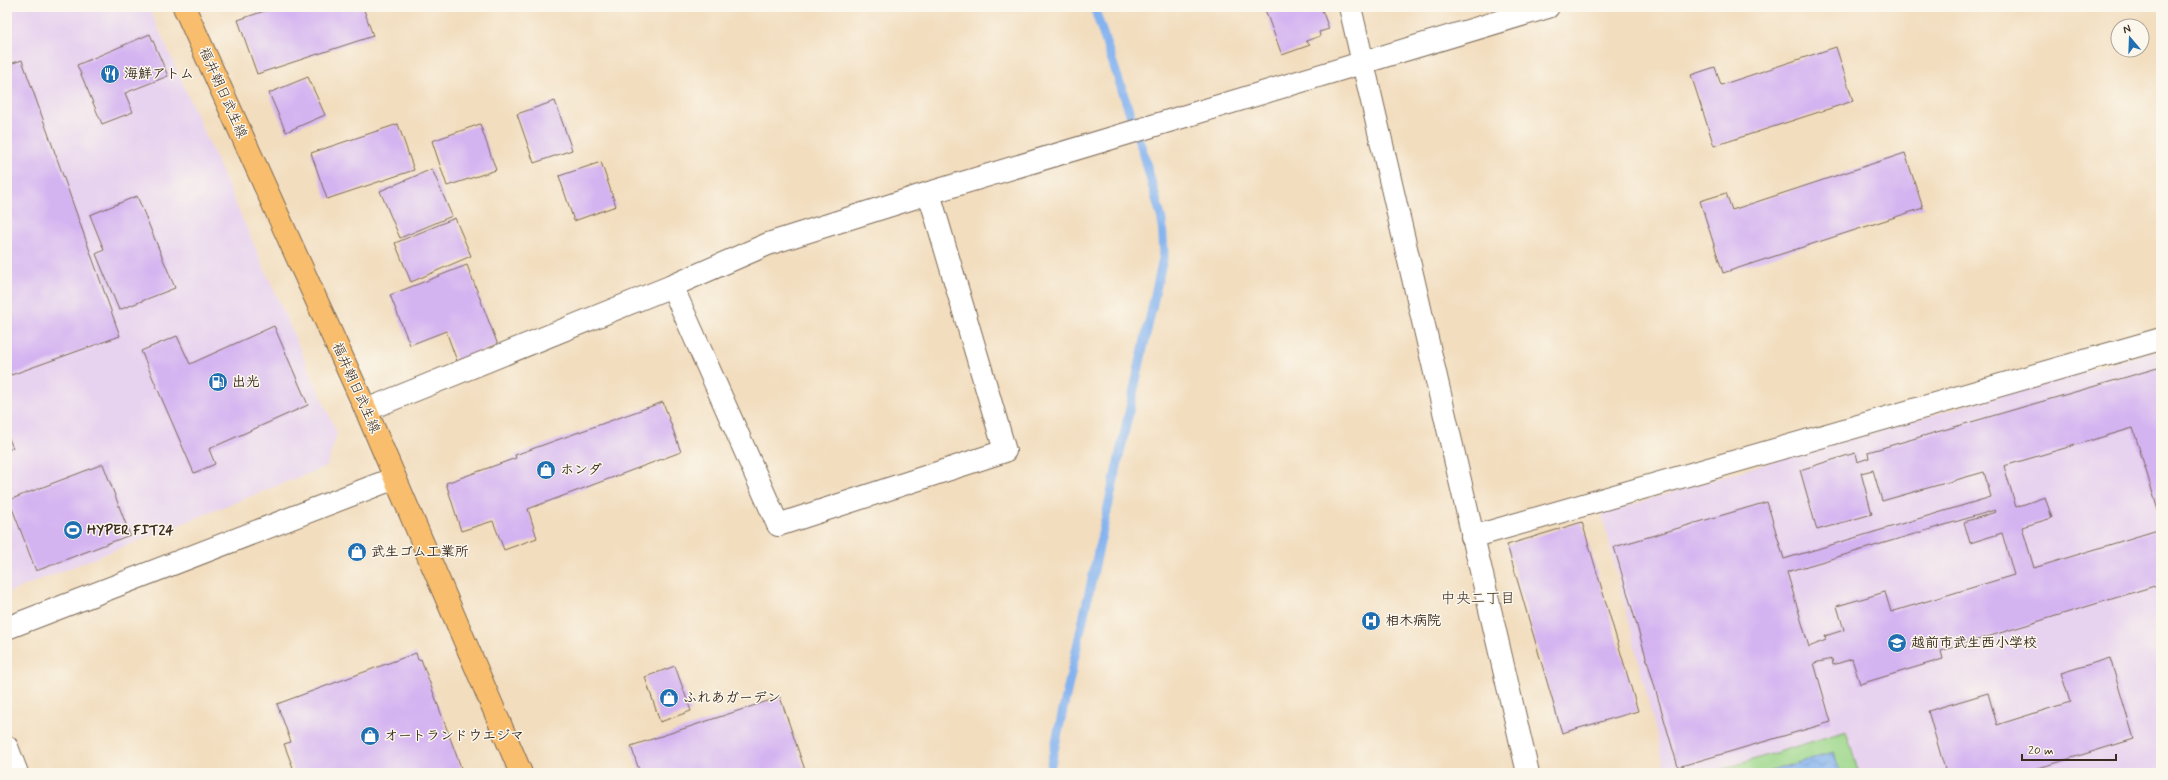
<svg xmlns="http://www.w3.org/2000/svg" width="2168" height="780" viewBox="0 0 2168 780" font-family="Mynerve,'Klee One',sans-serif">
<defs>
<pattern id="water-waves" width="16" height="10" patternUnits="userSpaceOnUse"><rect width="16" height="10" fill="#84b3ef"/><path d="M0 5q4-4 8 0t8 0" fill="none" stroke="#6d92c1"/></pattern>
</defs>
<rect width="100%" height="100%" fill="#fbf7ec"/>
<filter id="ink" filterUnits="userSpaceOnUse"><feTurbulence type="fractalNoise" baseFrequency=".025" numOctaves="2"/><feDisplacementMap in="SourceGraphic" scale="8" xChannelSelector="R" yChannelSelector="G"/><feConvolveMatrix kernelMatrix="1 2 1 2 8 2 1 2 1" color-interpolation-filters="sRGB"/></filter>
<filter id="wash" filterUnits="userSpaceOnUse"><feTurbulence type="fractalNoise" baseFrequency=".012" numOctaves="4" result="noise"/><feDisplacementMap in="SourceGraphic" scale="16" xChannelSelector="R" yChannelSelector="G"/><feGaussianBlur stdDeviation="0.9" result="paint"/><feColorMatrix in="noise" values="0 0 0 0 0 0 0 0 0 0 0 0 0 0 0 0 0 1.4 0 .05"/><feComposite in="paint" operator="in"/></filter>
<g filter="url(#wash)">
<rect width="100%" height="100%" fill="#f2ddbe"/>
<g fill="#e7d2ef">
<polygon points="7,7 149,7 337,433 327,466 7,593"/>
<polygon points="2161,349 2161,773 1666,773 1602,514 1757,466"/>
</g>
<polygon fill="#9cd78b" stroke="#6c8054" points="1846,731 1859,773 1710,773"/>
<polygon fill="url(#water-waves)" stroke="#606e86" points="1834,752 1840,773 1764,773"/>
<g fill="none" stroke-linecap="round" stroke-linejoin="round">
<polyline stroke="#84b3ef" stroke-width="9" points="1049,773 1164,254 1162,220 1143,152 1094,7"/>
</g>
<g id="blocks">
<g fill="#d4b3f1" fill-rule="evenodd">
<polygon points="276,7 363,7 373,36 257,74 238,20"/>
<polygon points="1264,7 1321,7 1329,29 1319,32 1320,36 1306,41 1310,45 1282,55"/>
<polygon points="150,34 168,76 125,93 133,112 102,124 77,65"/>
<polygon points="1836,47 1853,101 1714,146 1691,75 1715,67 1721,85"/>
<polygon points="22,60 120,336 11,375 7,364 7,65"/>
<polygon points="308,77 325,115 286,132 269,93"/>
<polygon points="555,101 572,150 534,163 517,114"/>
<polygon points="398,124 414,170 327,199 311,153"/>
<polygon points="480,124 496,170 447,186 432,141"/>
<polygon points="1905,153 1923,208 1723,273 1700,201 1726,193 1732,210"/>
<polygon points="601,162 616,206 574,221 559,176"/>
<polygon points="432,169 452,216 400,238 380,191"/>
<polygon points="137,196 175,288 119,310 96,254 104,250 90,215"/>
<polygon points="455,218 471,256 411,282 395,243"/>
<polygon points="467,265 498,345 457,361 446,331 410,345 390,295"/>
<polygon points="274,326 308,405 209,449 215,464 194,473 141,351 177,336 190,364"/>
<path d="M2161 367V420L2157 422 2161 436V520L2133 428 2004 466 2016 507 2045 497 2052 518 2022 527 2034 568 2161 529V584L1941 651 1943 659 1860 684 1852 659 1833 665 1832 659 1814 663 1831 722 1678 767 1614 547 1767 502 1784 559 1991 497 1984 472 1882 501 1873 470 1861 473 1872 514 1817 530 1800 470 1855 453 1857 462 1869 458 1868 452ZM1995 510 1996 512 1964 522 1970 543 2002 533 2014 575 1891 612 1885 592 1837 606 1844 630 1825 636 1826 640 1809 647 1787 572Z"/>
<polygon points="663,402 681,452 528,509 537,538 504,550 493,521 461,531 446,483 516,458 515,455"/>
<polygon points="7,434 13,448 7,450"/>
<polygon points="103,464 130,535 36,571 9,500"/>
<polygon points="1582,522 1638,711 1562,733 1507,545"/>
<polygon points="416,653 418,660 421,659 463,773 295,773 284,744 291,742 277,704"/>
<polygon points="2110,658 2134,739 2022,773 1946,773 1928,711 1988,693 1997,725 2070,702 2061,673"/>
<polygon points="675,666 691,711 660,722 645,677"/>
<polygon points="780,697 806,773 640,773 631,746"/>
</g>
</g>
</g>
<g filter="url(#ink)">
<use href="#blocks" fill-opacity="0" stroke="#7b6956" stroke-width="1"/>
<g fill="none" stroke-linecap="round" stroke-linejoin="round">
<defs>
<g id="minor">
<polyline points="1350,7 1528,773"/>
<polyline points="672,286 778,525 1005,451 929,193"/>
<polyline points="366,410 672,286 768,244 929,193 1548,7"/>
<polyline points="1472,537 2161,339"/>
<polyline points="7,628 395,478"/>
<polyline points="7,747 17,773"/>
</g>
<polyline id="major" points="184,7 366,410 521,773"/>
</defs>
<use href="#minor" stroke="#7b6956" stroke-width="24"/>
<use href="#major" stroke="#7b6956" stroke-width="24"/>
<use href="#minor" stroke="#fff" stroke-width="22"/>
<use href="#major" stroke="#f9be6d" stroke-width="22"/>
</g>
</g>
<defs>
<symbol id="restaurant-disc" viewBox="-11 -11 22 22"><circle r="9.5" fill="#1f6fb2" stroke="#fbf7ec"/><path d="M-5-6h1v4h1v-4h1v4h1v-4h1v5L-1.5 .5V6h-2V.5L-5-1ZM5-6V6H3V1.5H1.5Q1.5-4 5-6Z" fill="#fff"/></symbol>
<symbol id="fuel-disc" viewBox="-11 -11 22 22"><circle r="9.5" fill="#1f6fb2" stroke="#fbf7ec"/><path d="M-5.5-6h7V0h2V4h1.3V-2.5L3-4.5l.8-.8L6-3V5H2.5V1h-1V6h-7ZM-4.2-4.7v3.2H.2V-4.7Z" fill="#fff"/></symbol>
<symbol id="shop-disc" viewBox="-11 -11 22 22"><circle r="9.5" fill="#1f6fb2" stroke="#fbf7ec"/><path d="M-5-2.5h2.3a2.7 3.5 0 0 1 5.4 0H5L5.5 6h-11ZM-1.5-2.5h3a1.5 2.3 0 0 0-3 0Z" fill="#fff"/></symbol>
<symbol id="stadium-disc" viewBox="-11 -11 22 22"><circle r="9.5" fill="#1f6fb2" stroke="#fbf7ec"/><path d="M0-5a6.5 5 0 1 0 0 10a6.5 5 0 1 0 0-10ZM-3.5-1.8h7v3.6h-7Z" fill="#fff"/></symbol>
<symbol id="hospital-disc" viewBox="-11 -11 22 22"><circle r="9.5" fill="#1f6fb2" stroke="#fbf7ec"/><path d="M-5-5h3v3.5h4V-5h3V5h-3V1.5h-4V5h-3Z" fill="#fff"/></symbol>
<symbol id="school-disc" viewBox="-11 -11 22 22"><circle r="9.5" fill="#1f6fb2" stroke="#fbf7ec"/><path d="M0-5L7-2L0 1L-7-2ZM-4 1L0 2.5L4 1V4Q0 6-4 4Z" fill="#fff"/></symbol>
</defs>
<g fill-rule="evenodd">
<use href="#restaurant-disc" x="99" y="63" width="22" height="22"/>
<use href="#fuel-disc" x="207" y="371" width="22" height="22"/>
<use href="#shop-disc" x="535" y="459" width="22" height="22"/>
<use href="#stadium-disc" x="62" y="519" width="22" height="22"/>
<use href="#shop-disc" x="346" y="541" width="22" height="22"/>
<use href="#hospital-disc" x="1360" y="610" width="22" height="22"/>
<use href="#school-disc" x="1886" y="632" width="22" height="22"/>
<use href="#shop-disc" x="658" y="687" width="22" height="22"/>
<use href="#shop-disc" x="359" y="725" width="22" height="22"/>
</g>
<g text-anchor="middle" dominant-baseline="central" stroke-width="3" stroke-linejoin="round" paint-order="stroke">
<g font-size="14" font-weight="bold" fill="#3b2a1e" stroke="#fbf7ec" text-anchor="start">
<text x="124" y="74">海鮮アトム</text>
<text x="232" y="382">出光</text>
<text x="560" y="470">ホンダ</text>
<text x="87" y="530">HYPER FIT24</text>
<text x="371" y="552">武生ゴム工業所</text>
<text x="1385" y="621">相木病院</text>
<text x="1911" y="643">越前市武生西小学校</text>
<text x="683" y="698">ふれあガーデン</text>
<text x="384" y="736">オートランドウエジマ</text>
</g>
<g font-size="14" fill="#3b2a1e" stroke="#fbf7ec">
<text transform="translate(223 93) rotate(66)">福井朝日武生線</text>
<text transform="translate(356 388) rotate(66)">福井朝日武生線</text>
</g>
<g font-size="15" fill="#3b2a1e" stroke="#fbf7ec">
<text x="1478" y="599">中央二丁目</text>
</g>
</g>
<rect width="2168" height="780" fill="none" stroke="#fbf7ec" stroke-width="24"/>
<g transform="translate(2130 38) rotate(341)"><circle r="19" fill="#fbf7ec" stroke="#aea59a"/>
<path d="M0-3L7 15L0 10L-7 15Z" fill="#1f6fb2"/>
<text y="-6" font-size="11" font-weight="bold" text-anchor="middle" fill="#3b2a1e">N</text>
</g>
<path d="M2022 754v6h94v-6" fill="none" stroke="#3b2a1e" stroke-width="2"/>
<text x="2028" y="754" font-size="12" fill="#3b2a1e" stroke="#fbf7ec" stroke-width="3" paint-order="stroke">20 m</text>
</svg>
